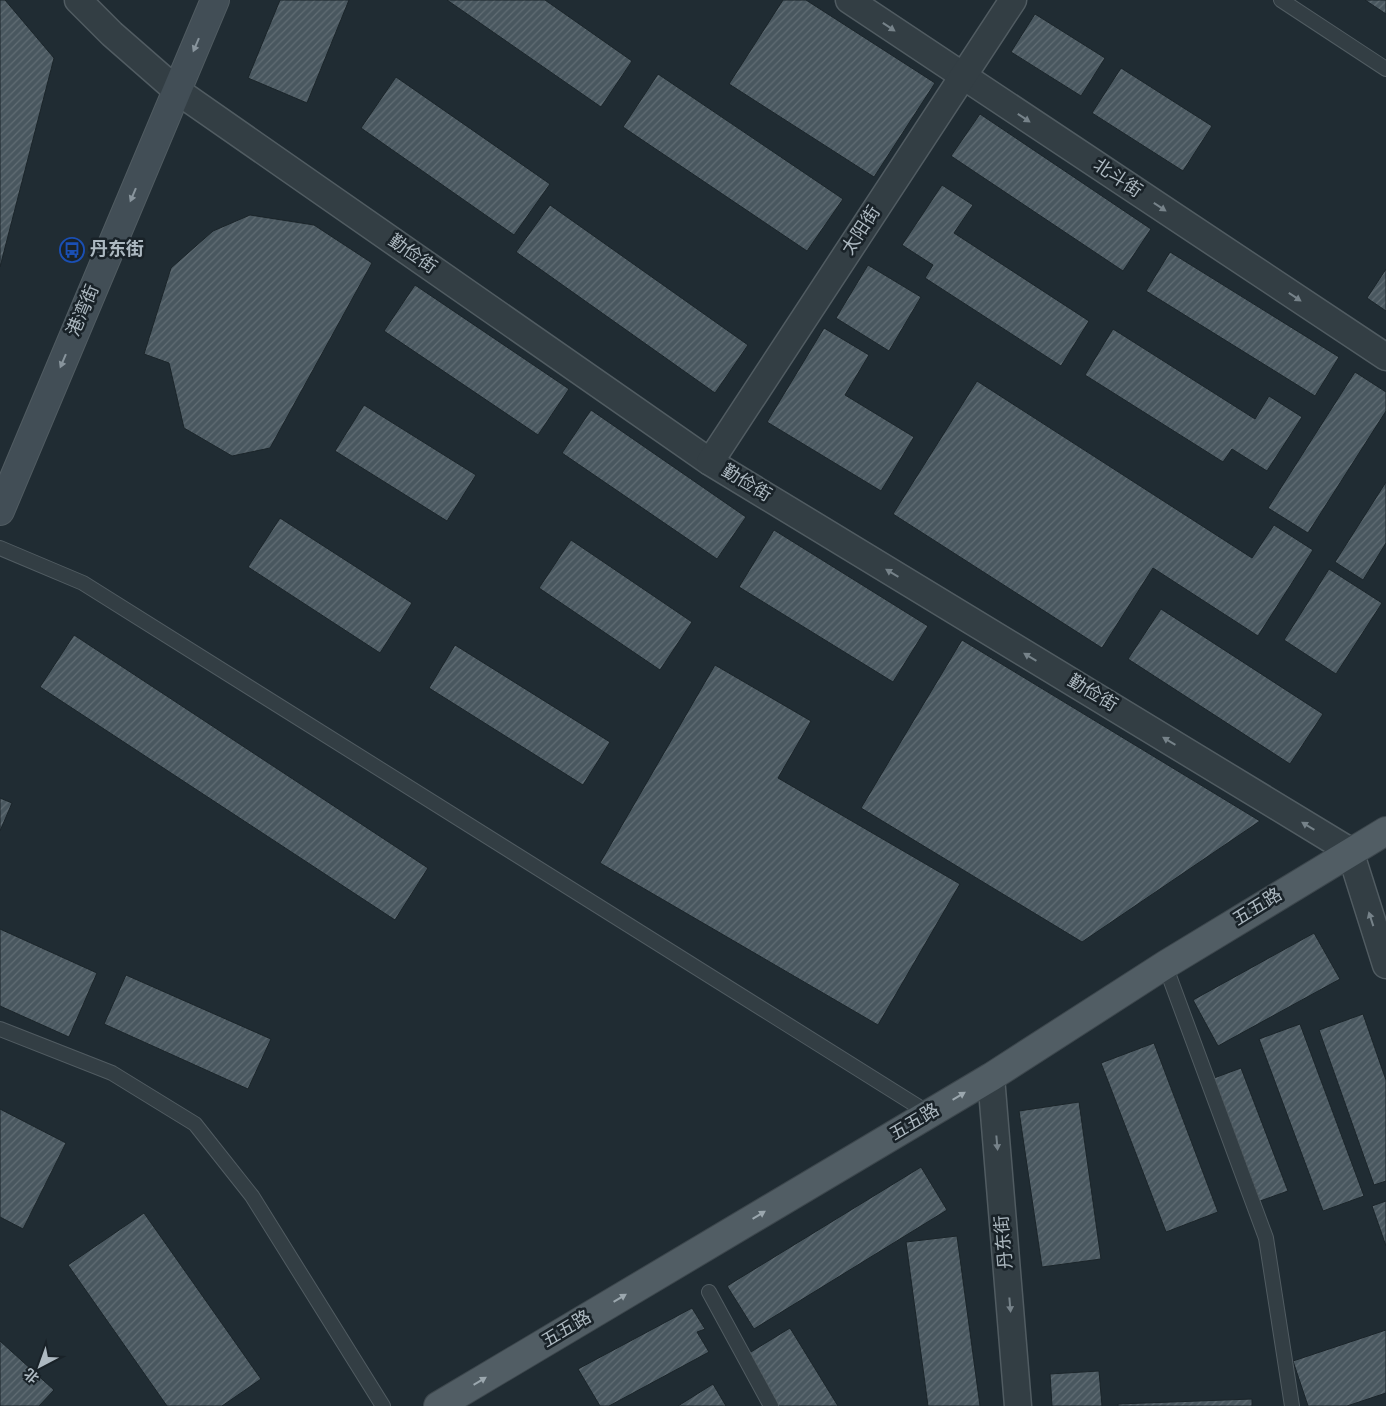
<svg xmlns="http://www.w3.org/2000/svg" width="1386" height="1406" viewBox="0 0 1386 1406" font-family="Overpass,'Noto Sans SC',sans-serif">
<defs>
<pattern id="building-hatch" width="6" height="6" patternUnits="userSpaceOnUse" patternTransform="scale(1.25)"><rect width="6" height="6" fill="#49575f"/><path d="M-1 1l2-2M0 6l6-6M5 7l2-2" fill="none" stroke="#616d74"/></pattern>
</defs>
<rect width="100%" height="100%" fill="#202c33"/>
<g fill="url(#building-hatch)" stroke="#1b252a">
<polygon points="0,0 5,0 54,58 0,267"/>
<polygon points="280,0 349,0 307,103 248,78"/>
<polygon points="447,0 545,0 632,61 601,107"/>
<polygon points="783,0 806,0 935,83 874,177 729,84"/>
<polygon points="1365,0 1386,0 1386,14"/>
<polygon points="1035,14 1105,58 1081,96 1011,52"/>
<polygon points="1121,68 1212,126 1183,171 1092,113"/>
<polygon points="658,74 843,199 807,251 623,127"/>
<polygon points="396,77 550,184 514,235 361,128"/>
<polygon points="980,114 1151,229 1123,271 951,156"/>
<polygon points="942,185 973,205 954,233 1089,321 1061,366 925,278 933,265 902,245"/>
<polygon points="550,205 748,345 715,393 516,252"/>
<polygon points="250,215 314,225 372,263 270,448 232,456 184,428 169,363 144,354 171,268 213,231"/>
<polygon points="1170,252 1339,357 1315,396 1146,291"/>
<polygon points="868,265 921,297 889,351 836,318"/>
<polygon points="1386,269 1386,311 1367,298"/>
<polygon points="415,285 569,389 538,435 384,331"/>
<polygon points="824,328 869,355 845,395 914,437 881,491 767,422"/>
<polygon points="1113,329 1255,419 1269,396 1302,417 1267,471 1232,449 1223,462 1085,375"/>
<polygon points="1355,372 1386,392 1386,411 1308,533 1268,508"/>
<polygon points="977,381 1252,558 1274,525 1313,550 1258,636 1153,568 1102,648 893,514"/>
<polygon points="364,405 476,475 447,521 335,451"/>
<polygon points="591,410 746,517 717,559 562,453"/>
<polygon points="1386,482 1386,543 1363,580 1335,562"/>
<polygon points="280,518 412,603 380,653 248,567"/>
<polygon points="774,530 928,626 893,682 739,587"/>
<polygon points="571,540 692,622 660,670 539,588"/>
<polygon points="1329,569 1382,603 1336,674 1284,640"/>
<polygon points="1161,609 1323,714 1290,764 1128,659"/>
<polygon points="74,635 428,868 395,920 40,687"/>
<polygon points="962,640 1260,821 1082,942 861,808"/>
<polygon points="455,645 610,742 583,785 429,688"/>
<polygon points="715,665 811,721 778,778 960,884 878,1025 600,863"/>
<polygon points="0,798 12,803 0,831"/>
<polygon points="0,929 97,973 69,1037 0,1006"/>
<polygon points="1314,933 1340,979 1218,1046 1193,1000"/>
<polygon points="126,975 271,1039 248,1089 104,1024"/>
<polygon points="1363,1014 1386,1080 1386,1181 1374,1185 1319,1030"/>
<polygon points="1300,1024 1364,1196 1323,1211 1259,1039"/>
<polygon points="1154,1043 1218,1212 1166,1232 1101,1063"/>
<polygon points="1241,1068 1288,1191 1260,1201 1214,1078"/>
<polygon points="1079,1102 1101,1259 1042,1267 1019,1111"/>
<polygon points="0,1109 66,1143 23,1229 0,1217"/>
<polygon points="921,1167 947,1210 754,1329 727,1286"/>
<polygon points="1386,1201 1386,1246 1372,1206"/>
<polygon points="144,1213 261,1379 222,1406 167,1406 68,1265"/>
<polygon points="957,1236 980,1406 928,1406 906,1242"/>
<polygon points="692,1308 705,1329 697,1332 709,1352 609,1406 600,1406 578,1369"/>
<polygon points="790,1328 838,1406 778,1406 746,1355"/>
<polygon points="1386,1330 1386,1393 1347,1406 1308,1406 1293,1361"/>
<polygon points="0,1341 54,1390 39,1406 0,1406"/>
<polygon points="1099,1371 1102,1406 1052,1406 1050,1374"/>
<polygon points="713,1384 726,1406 678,1406"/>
<polygon points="1252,1399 1252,1406 1118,1406 1118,1404"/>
</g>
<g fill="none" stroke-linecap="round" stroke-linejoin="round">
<defs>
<g id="service">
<polyline points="1281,0 1386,69"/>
<polyline points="0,548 83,583 930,1114"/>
<polyline points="1165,965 1266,1238 1292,1406"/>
<polyline points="0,1029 112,1073 195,1124 252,1196 383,1406"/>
<polyline points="709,1292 771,1406"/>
</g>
<g id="minor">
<polyline points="78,0 112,34 176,90 710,462 1350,851 1386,965"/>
<polyline points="849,0 1386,357"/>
<polyline points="710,462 1013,0"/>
<polyline points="991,1077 1018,1406"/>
</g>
<polyline id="secondary" points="0,511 215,0"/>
<polyline id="primary" points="438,1406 991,1077 1165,965 1386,831"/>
</defs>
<use href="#service" stroke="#515c62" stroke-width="16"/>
<use href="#minor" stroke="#515c62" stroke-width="29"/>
<use href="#secondary" stroke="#515c62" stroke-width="30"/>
<use href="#primary" stroke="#3d474d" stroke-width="30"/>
<use href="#service" stroke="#333e44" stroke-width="14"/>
<use href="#minor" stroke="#333e44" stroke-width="26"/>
<use href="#secondary" stroke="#424e56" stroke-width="28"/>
<use href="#primary" stroke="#515d64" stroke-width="28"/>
</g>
<defs><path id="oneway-solid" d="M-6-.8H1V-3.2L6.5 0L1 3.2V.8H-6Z" transform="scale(1.25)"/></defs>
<g fill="#768289">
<use href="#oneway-solid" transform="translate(889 27) rotate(34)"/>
<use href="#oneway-solid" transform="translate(1024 118) rotate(34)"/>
<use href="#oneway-solid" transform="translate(1160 207) rotate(34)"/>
<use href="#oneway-solid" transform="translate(1295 297) rotate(34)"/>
<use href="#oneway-solid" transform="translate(892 573) rotate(-149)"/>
<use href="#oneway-solid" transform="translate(1030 657) rotate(-149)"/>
<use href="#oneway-solid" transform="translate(1169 741) rotate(-149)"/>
<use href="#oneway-solid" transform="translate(1308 826) rotate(-149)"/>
<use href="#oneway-solid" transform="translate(1371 919) rotate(-108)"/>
<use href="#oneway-solid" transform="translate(997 1143) rotate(85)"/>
<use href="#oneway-solid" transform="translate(1010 1305) rotate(85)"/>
</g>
<g fill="#88949c">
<use href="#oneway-solid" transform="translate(196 45) rotate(113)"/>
<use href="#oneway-solid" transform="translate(133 195) rotate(113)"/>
<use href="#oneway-solid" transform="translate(63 361) rotate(113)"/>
</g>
<g fill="#9ba7ae">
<use href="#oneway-solid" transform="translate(959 1096) rotate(-31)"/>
<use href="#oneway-solid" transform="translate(759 1215) rotate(-31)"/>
<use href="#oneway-solid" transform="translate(620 1298) rotate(-31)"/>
<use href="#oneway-solid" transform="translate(480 1381) rotate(-31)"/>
</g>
<defs>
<symbol id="bus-ring" viewBox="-11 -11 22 22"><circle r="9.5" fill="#192228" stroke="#1a4fb4" stroke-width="1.5"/><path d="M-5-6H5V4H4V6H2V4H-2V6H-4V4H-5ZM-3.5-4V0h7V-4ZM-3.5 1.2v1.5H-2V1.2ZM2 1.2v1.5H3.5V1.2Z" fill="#1a4fb4"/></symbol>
</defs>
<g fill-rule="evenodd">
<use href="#bus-ring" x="58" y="236" width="28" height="28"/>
</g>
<g text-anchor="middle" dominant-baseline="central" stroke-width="5" stroke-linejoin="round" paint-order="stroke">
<g font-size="18" fill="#adb9c1" stroke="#192228">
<text transform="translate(1117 179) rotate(34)">北斗街</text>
<text transform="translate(862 231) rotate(-57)">太阳街</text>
<text transform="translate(412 255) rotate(35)">勤俭街</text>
<text transform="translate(84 311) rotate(-67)">港湾街</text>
<text transform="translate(746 484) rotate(31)">勤俭街</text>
<text transform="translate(1092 694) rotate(31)">勤俭街</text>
<text transform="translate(1258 908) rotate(-32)">五五路</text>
<text transform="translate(915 1123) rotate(-31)">五五路</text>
<text transform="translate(1005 1242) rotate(-95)">丹东街</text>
<text transform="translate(567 1330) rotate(-31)">五五路</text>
</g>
<g font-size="18" font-weight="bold" fill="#adb9c1" stroke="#192228" text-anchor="start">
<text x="90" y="250">丹东街</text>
</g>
</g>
<g transform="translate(40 1366) rotate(221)" stroke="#192228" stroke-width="4" paint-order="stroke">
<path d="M0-4L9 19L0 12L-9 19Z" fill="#adb9c1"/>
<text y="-8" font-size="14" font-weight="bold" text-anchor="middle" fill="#adb9c1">北</text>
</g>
</svg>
